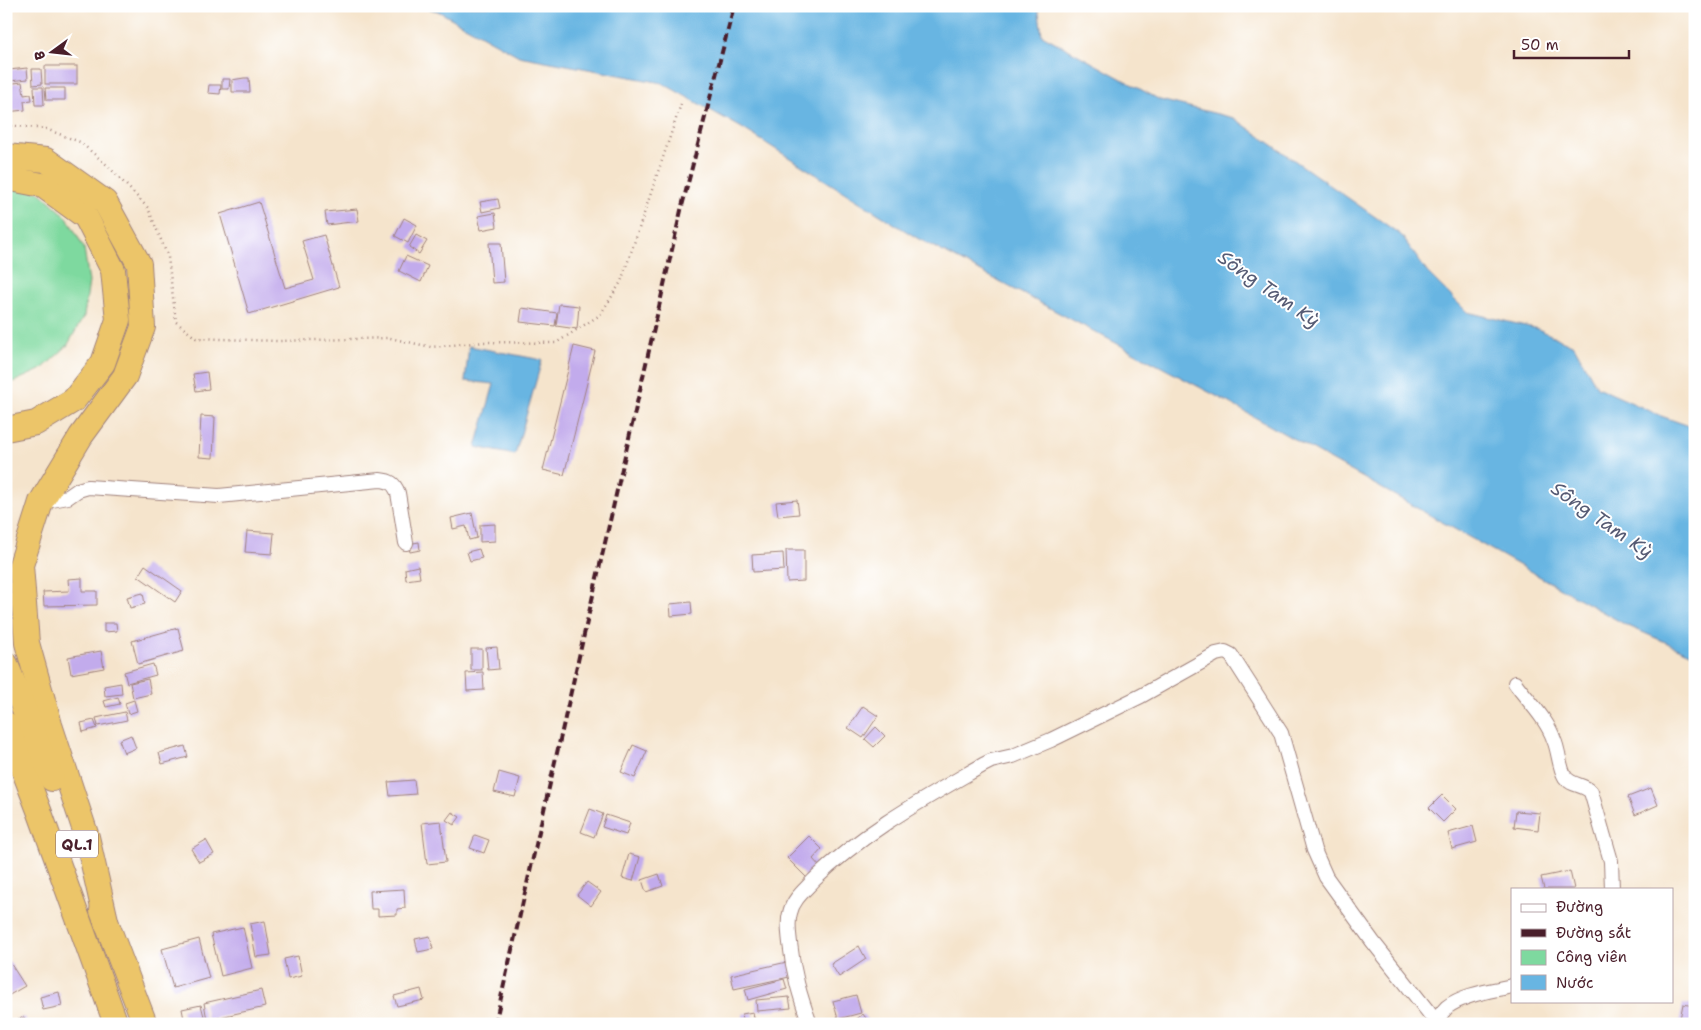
<svg xmlns="http://www.w3.org/2000/svg" width="1701" height="1030" viewBox="0 0 1701 1030" font-family="'Shantell Sans',sans-serif">
<rect width="100%" height="100%" fill="#fff"/>
<filter id="ink" filterUnits="userSpaceOnUse"><feTurbulence type="fractalNoise" baseFrequency=".02" numOctaves="2"/><feDisplacementMap in="SourceGraphic" scale="10" xChannelSelector="R" yChannelSelector="G"/><feConvolveMatrix kernelMatrix="1 2 1 2 8 2 1 2 1" color-interpolation-filters="sRGB"/></filter>
<filter id="wash" filterUnits="userSpaceOnUse"><feTurbulence type="fractalNoise" baseFrequency=".0096" numOctaves="4" result="noise"/><feDisplacementMap in="SourceGraphic" scale="20" xChannelSelector="R" yChannelSelector="G"/><feGaussianBlur stdDeviation="1.12" result="paint"/><feColorMatrix in="noise" values="0 0 0 0 0 0 0 0 0 0 0 0 0 0 0 0 0 1.4 0 .05"/><feComposite in="paint" operator="in"/></filter>
<g filter="url(#wash)">
<rect width="100%" height="100%" fill="#f5e4cc"/>
<polygon fill="#7ed99f" stroke="#647c65" points="6,179 42,194 67,217 84,248 89,282 84,316 67,346 42,369 11,383 6,384"/>
<g fill="#68b5e2" stroke="#596a86">
<polygon points="416,6 1038,6 1042,35 1160,100 1234,118 1401,235 1427,272 1467,312 1538,329 1574,346 1597,387 1661,416 1695,428 1695,655 1626,625 1224,400 917,238 742,128 662,83 519,56 438,11"/>
<polygon points="469,346 542,360 515,455 476,447 494,384 465,381"/>
</g>
<g id="blocks">
<g fill="#c2abec">
<rect x="45" y="66" width="32" height="18"/>
<polygon points="27,68 28,79 10,81 9,70"/>
<polygon points="32,69 41,69 42,84 33,85"/>
<polygon points="244,78 249,78 250,92 232,92 232,80"/>
<polygon points="222,79 230,79 229,89 222,89"/>
<polygon points="22,82 24,95 31,94 32,100 24,101 25,110 6,112 6,84"/>
<polygon points="209,85 221,85 220,94 208,93"/>
<polygon points="34,87 43,87 44,105 35,105"/>
<polygon points="45,88 65,88 65,100 46,100"/>
<polygon points="498,199 500,208 482,212 480,202"/>
<polygon points="259,202 285,288 314,280 302,241 324,235 339,287 249,314 220,214"/>
<polygon points="357,209 359,221 327,225 325,212"/>
<polygon points="495,213 497,227 481,230 478,216"/>
<polygon points="404,218 417,225 408,243 395,236"/>
<polygon points="416,235 427,241 419,254 409,247"/>
<polygon points="489,243 501,243 504,282 492,283"/>
<polygon points="406,256 428,266 421,282 399,271"/>
<polygon points="559,304 579,306 577,329 556,326"/>
<polygon points="522,308 557,313 555,326 520,322"/>
<polygon points="574,346 595,351 564,475 543,470"/>
<polygon points="207,372 209,389 196,391 193,374"/>
<polygon points="201,416 215,417 213,458 199,457"/>
<polygon points="797,500 799,514 778,516 776,502"/>
<polygon points="472,513 477,538 469,540 466,526 453,529 451,518"/>
<polygon points="495,524 495,541 480,542 480,525"/>
<polygon points="247,531 274,533 272,554 245,552"/>
<polygon points="419,542 420,550 410,552 408,544"/>
<polygon points="479,549 482,558 470,561 467,552"/>
<polygon points="786,550 804,550 804,581 787,582"/>
<polygon points="783,553 784,570 753,572 752,555"/>
<polygon points="145,565 182,591 175,602 138,576"/>
<polygon points="418,566 420,578 406,580 405,569"/>
<polygon points="82,578 82,591 97,591 97,605 44,606 43,592 69,591 68,579"/>
<polygon points="143,593 145,604 130,608 127,597"/>
<polygon points="691,602 692,614 671,616 670,604"/>
<polygon points="104,623 116,623 117,631 104,632"/>
<polygon points="178,628 184,651 138,664 132,641"/>
<polygon points="497,647 499,669 488,670 486,648"/>
<rect x="471" y="649" width="11" height="21"/>
<polygon points="101,651 104,668 71,674 68,657"/>
<polygon points="153,664 156,675 127,683 124,672"/>
<polygon points="483,672 484,690 467,691 466,673"/>
<polygon points="148,679 151,694 133,698 130,683"/>
<polygon points="121,683 122,694 105,696 104,686"/>
<polygon points="118,697 120,704 106,707 104,701"/>
<polygon points="134,700 137,711 128,714 125,703"/>
<polygon points="863,706 878,716 863,738 848,728"/>
<polygon points="125,712 127,720 98,726 96,718"/>
<polygon points="94,720 97,728 83,732 81,723"/>
<polygon points="876,727 885,736 874,747 865,739"/>
<polygon points="131,735 136,748 124,753 119,740"/>
<polygon points="633,745 647,751 635,778 621,772"/>
<polygon points="185,746 188,757 162,764 159,753"/>
<polygon points="499,772 520,778 515,797 494,792"/>
<polygon points="414,780 416,794 390,796 388,782"/>
<polygon points="1651,788 1658,805 1635,815 1628,797"/>
<polygon points="1442,795 1456,809 1443,822 1429,808"/>
<polygon points="590,809 603,814 594,837 581,832"/>
<polygon points="1516,811 1540,813 1538,830 1514,827"/>
<polygon points="452,812 460,817 454,825 446,820"/>
<polygon points="606,815 630,823 626,835 602,827"/>
<polygon points="441,821 446,862 427,864 422,823"/>
<polygon points="1473,826 1477,842 1452,849 1448,833"/>
<polygon points="475,835 489,840 484,853 470,848"/>
<polygon points="809,836 822,849 813,859 820,867 808,879 787,858"/>
<polygon points="206,840 214,854 199,862 191,849"/>
<polygon points="629,854 640,857 633,881 622,878"/>
<polygon points="1570,871 1574,889 1544,889 1541,877"/>
<polygon points="659,874 663,886 646,892 642,880"/>
<polygon points="587,882 601,892 591,906 577,895"/>
<polygon points="404,889 405,908 397,909 397,915 378,916 378,909 371,909 370,891"/>
<polygon points="265,921 271,955 256,957 250,924"/>
<polygon points="243,927 252,968 221,976 211,934"/>
<polygon points="430,936 433,949 418,952 415,939"/>
<polygon points="199,939 209,978 173,988 162,949"/>
<polygon points="859,946 866,959 839,977 831,964"/>
<polygon points="298,956 302,976 288,979 284,959"/>
<polygon points="9,961 25,986 6,997 6,963"/>
<polygon points="791,961 794,976 734,989 731,975"/>
<polygon points="784,979 787,989 748,1000 745,989"/>
<polygon points="421,989 424,1000 397,1006 394,996"/>
<polygon points="261,990 265,1007 207,1020 204,1003"/>
<polygon points="59,992 62,1006 43,1010 40,997"/>
<polygon points="856,995 861,1013 838,1019 833,1001"/>
<polygon points="789,997 791,1008 757,1011 756,1000"/>
<polygon points="1683,1004 1695,1006 1693,1024 1679,1024"/>
<polygon points="201,1005 205,1020 185,1024 182,1009"/>
<polygon points="753,1012 755,1024 744,1024 742,1014"/>
<polygon points="863,1014 870,1024 850,1024"/>
<polygon points="24,1017 27,1024 12,1024 12,1022"/>
</g>
</g>
</g>
<g filter="url(#ink)">
<use href="#blocks" fill-opacity="0" stroke="#a0827c" stroke-width="1"/>
<g fill="none" stroke-linecap="round" stroke-linejoin="round">
<defs>
<g id="minor">
<path d="M41 502 68 497 78 490 88 487 219 496 380 480C390 481 394 483 398 493L406 543"/>
<path d="M1515 683C1528 701 1547 719 1554 740 1559 751 1559 767 1565 777 1571 786 1584 784 1591 792L1611 861 1612 889"/>
<path d="M1436 1020C1440 1016 1443 1011 1447 1007 1464 994 1491 991 1512 986"/>
<path d="M810 1024C800 996 793 973 790 943 789 933 787 923 790 913 793 899 805 890 814 880 863 832 924 799 983 765L991 761 1013 756 1051 740 1141 696 1216 654 1225 652 1231 655 1281 733 1314 850 1326 877 1373 942 1438 1024"/>
</g>
<g id="trunk">
<polyline points="6,156 46,160 105,202 139,264 143,327 125,376 81,436 41,502 21,565 27,643 50,725 87,837 107,925"/>
<polyline points="6,178 42,185 86,217 113,270 118,320 103,363 74,400 36,423 6,429"/>
<polyline points="6,664 52,779"/>
<polyline points="6,724 40,813 116,1024"/>
<polyline points="102,911 145,1024"/>
</g>
</defs>
<use href="#minor" stroke="#a0827c" stroke-width="16"/>
<use href="#trunk" stroke="#a0827c" stroke-width="26"/>
<polyline stroke="#a0827c" stroke-width="2.5" stroke-dasharray="1 4" stroke-linecap="butt" points="6,125 46,129 80,142 107,165 148,208 168,257 176,322 196,338 277,341 390,338 431,347 485,342 556,343 600,315 621,282 681,104"/>
<use href="#minor" stroke="#fff" stroke-width="14"/>
<use href="#trunk" stroke="#ecc569" stroke-width="24"/>
<polyline stroke="#4a1f2b" stroke-width="4" stroke-dasharray="8 4" stroke-linecap="butt" points="495,1024 682,206 734,6"/>
</g>
</g>
<g text-anchor="middle" dominant-baseline="central" stroke-width="4" stroke-linejoin="round" paint-order="stroke">
<rect fill="#fff" stroke="#80626b" stroke-width="1" x="56" y="830.5" width="42" height="27" rx="4"/>
<g font-size="16" font-weight="bold" fill="#4a1f2b">
<text x="77" y="844">QL.1</text>
</g>
<g font-size="19" font-style="italic" fill="#565b74" stroke="#fff">
<text transform="translate(1269 289) rotate(35)">Sông Tam Kỳ</text>
<text transform="translate(1602 520) rotate(35)">Sông Tam Kỳ</text>
</g>
</g>
<rect width="1701" height="1030" fill="none" stroke="#fff" stroke-width="25"/>
<rect x="1511" y="888" width="162" height="115" fill="#ffffff" stroke="#b7a5aa"/>
<rect x="1521" y="904" width="25" height="8" fill="#ffffff" stroke="#b7a5aa"/>
<text x="1556" y="912" font-size="15" fill="#4a1f2b">Đường</text>
<rect x="1521" y="929" width="25" height="8" fill="#4a1f2b" stroke="#b7a5aa"/>
<text x="1556" y="938" font-size="15" fill="#4a1f2b">Đường sắt</text>
<rect x="1521" y="950" width="25" height="15" fill="#7ed99f" stroke="#b7a5aa"/>
<text x="1556" y="962" font-size="15" fill="#4a1f2b">Công viên</text>
<rect x="1521" y="975" width="25" height="15" fill="#68b5e2" stroke="#b7a5aa"/>
<text x="1556" y="988" font-size="15" fill="#4a1f2b">Nước</text>
<g transform="translate(52 52) rotate(255)" stroke="#ffffff" stroke-width="4" paint-order="stroke">
<path d="M0-4L9 19L0 12L-9 19Z" fill="#4a1f2b"/>
<text y="-8" font-size="14" font-weight="bold" text-anchor="middle" fill="#4a1f2b">B</text>
</g>
<path d="M1514 50v8h115v-8" fill="none" stroke="#4a1f2b" stroke-width="2.5"/>
<text x="1521" y="50" font-size="15" fill="#4a1f2b" stroke="#ffffff" stroke-width="4" paint-order="stroke">50 m</text>
</svg>
